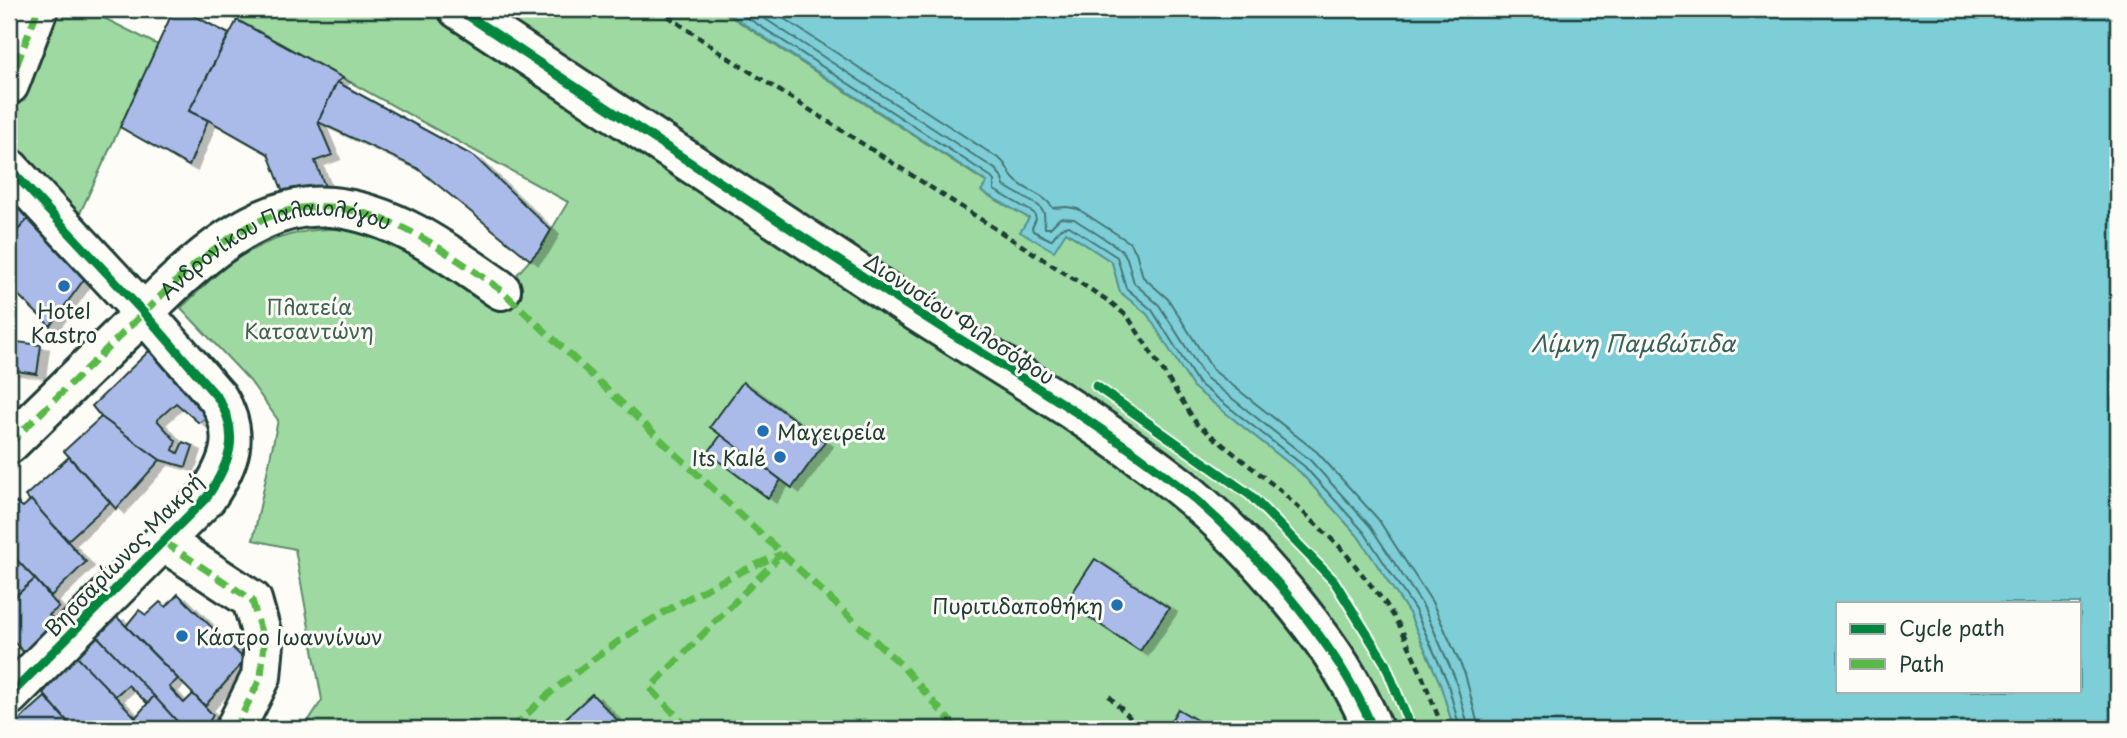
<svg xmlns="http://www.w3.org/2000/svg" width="2127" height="738" viewBox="0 0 2127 738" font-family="'Playpen Sans',sans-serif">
<defs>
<filter id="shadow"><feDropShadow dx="8" dy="4.5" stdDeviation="0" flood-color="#0004"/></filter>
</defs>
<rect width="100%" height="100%" fill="#fdfcf7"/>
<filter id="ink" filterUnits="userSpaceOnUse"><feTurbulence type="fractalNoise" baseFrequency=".0143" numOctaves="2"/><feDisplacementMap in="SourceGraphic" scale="14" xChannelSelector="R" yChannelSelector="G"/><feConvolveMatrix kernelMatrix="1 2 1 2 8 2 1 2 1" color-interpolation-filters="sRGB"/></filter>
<g filter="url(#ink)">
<g fill="#9dd9a0" stroke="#5e8b6a" stroke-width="2">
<polygon points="46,9 86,9 158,45 75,224 9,157 9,113"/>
<path d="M217 9H719L987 183 982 192 1029 218 1021 232H1066L1112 262 1120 292 1147 314 1236 421 1300 472 1358 536 1409 613 1440 683 1454 729H303L322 700 295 549 253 540 278 420 250 381 181 308C197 293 211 278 228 265 263 239 312 223 355 231 376 234 401 246 420 256 445 268 469 287 492 302L540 249 568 202Z"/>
</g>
<path fill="#7dced7" stroke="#579496" stroke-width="2" fill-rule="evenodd" d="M721 9H2118V729H1454L1440 683 1409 613 1358 536 1300 472 1193 387 1147 314 1120 292 1112 262 1066 232 1054 251 1020 232 1029 218 981 191 987 182ZM1838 603H2080V691H1838Z"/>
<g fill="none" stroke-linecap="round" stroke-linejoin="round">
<g stroke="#457775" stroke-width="2">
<polyline points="734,9 990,176 994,181 994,190 1034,213 1036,219 1032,228 1033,231 1051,240 1061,228 1069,226 1117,257 1126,288 1152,310 1198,383 1304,466 1364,532 1415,610 1447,681 1460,729"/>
<polyline points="750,9 995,169 1001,176 1004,186 1039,206 1044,213 1045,228 1050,228 1060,218 1074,219 1122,250 1127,258 1134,283 1159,305 1205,377 1310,460 1370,526 1423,606 1455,678 1469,729"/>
<path d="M769 9 1001 160C1008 166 1009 175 1015 180 1027 192 1043 193 1053 208L1067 207 1078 209 1129 242 1136 252 1143 277 1168 299 1213 370 1317 452 1378 519 1432 602 1465 674 1479 729"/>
</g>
</g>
<g fill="#aabbea" stroke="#1f3d34" stroke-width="2" filter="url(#shadow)">
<polygon points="9,9 19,9 15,18 9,16"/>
<polygon points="174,9 181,9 229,34 189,111 208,120 189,166 120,127"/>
<polygon points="237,20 343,78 337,82 318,122 332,155 315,161 326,189 288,205 268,154 208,120 189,111"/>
<polygon points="337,82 475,157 551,230 540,249 530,260 417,168 318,122"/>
<polygon points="9,198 28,219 9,240"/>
<polygon points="28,219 85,278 50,326 9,286 9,240"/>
<polygon points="9,341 41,345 37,374 9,370"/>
<polygon points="150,350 207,417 199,423 176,403 157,420 176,441 173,450 178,453 183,442 193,446 186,467 160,460 101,417 92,406"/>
<polygon points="743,382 825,442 792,488 710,427"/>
<polygon points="101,417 160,460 116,509 64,451"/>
<polygon points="721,435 781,480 768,498 708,453"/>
<polygon points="69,457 110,502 68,540 25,496"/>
<polygon points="31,500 86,562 51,596 9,552 9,508 16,502 23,507"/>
<polygon points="9,552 35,579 9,602"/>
<polygon points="1095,559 1169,608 1140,651 1066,602"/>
<polygon points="35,579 59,607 49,615 63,628 31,660 9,637 9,602"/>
<polygon points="178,594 245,660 205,706 126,626 139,610 146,615 160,602 166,607"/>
<polygon points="116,616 178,679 169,687 184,703 193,694 213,715 205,729 184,729 96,635"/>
<polygon points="96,635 154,696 148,704 128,685 114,697 76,656"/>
<polygon points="76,656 146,728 145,729 74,729 43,693"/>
<polygon points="592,694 626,729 554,729"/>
<polygon points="154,696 184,729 147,729 135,718"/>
<polygon points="45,697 74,729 9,729"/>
<polygon points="1178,709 1211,729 1166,729"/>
</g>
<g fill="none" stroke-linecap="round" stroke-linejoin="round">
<defs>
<g id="street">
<polyline points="9,85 38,9"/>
<path d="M9 168 144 313 218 398C241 435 230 463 207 497L9 696"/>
<path id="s1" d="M9 444C46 408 83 372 120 336 174 284 247 199 331 207 396 213 449 254 501 290"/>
<polyline points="164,542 252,600 264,643 261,677 235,729"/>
</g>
<path id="secondary" d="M458 9C601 104 744 198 888 293 985 357 1088 414 1179 486 1224 522 1263 564 1299 609 1330 648 1354 683 1373 729"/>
</defs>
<use href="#street" stroke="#1f3d34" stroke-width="44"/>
<use href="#secondary" stroke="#1f3d34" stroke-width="44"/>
<g stroke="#1f3d34" stroke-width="4.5" stroke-dasharray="7 5" stroke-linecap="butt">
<polyline points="658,9 727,57 1110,302 1128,317 1197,424 1281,491 1342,549 1386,604 1401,628 1421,673 1443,729"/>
<polyline points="1109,696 1140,728 1139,729"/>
</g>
<use href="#street" stroke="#fdfcf7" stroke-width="38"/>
<use href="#secondary" stroke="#fdfcf7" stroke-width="38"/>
<g stroke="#58b947" stroke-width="7" stroke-dasharray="14 7" stroke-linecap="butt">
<polyline points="9,85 38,9"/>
<path d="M9 444C46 408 83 372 120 336 174 284 247 199 331 207 396 213 449 254 501 290L901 665 957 729"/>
<polyline points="164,542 252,600 264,643 261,677 235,729"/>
<path d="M513 729C531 708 551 692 573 675 636 625 707 584 782 554"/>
<polyline points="689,729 650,688 777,559"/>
</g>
<defs>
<g id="cycleway">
<path d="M458 9C601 104 744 198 888 293 985 357 1088 414 1179 486 1224 522 1263 564 1299 609 1330 648 1354 683 1373 729"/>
<path d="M9 168 144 313 218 398C241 435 230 463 207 497L9 696"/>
<polyline points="1096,386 1250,495 1334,581 1385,663 1411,729"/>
</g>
</defs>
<use href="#cycleway" stroke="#fdfcf7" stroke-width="13"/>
<use href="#cycleway" stroke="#00873e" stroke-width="9"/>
</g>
</g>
<g fill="#1f6fb2" stroke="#fdfcf7" stroke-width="2.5">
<circle cx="64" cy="286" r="7"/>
<circle cx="763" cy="431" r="7"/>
<circle cx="780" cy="457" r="7"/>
<circle cx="1117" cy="605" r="7"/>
<circle cx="182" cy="636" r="7"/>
</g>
<g text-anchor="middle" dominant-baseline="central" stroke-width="6" stroke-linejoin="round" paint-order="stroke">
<g font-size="21" fill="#1f3d34" stroke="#fdfcf7">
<text stroke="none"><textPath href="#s1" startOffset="343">Ανδρονίκου Παλαιολόγου</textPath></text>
<text transform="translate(960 318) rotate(33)">Διονυσίου Φιλοσόφου</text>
<text transform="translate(123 554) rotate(-46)">Βησσαρίωνος Μακρή</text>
</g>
<g font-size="21" fill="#3e644f" stroke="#fdfcf7">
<text x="309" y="306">Πλατεία<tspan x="309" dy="24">Κατσαντώνη</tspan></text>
</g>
<g font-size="21" fill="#1f3d34" stroke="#fdfcf7" text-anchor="start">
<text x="64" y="310" text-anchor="middle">Hotel<tspan x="64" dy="24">Kastro</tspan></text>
<text x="777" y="431">Μαγειρεία</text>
<text x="766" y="457" text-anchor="end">Its Kalé</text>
<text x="1103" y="605" text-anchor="end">Πυριτιδαποθήκη</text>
<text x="196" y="636">Κάστρο Ιωαννίνων</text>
</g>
<g font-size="23" font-style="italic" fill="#36615d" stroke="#fdfcf7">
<text x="1633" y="342">Λίμνη Παμβώτιδα</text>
</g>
</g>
<rect width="2127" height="738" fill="none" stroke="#fdfcf7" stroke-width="35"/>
<rect x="18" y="18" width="2092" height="703" fill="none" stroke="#1f3d34" stroke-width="2.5" filter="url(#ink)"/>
<rect x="1836" y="602" width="245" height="91" fill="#fdfcf7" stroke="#a4b0a9" stroke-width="2"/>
<rect x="1850" y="624" width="35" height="10" fill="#00873e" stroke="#a4b0a9" stroke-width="2"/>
<text x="1899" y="636" font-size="21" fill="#1f3d34">Cycle path</text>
<rect x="1850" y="659" width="35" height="10" fill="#58b947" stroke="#a4b0a9" stroke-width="2"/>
<text x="1899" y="672" font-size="21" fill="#1f3d34">Path</text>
</svg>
